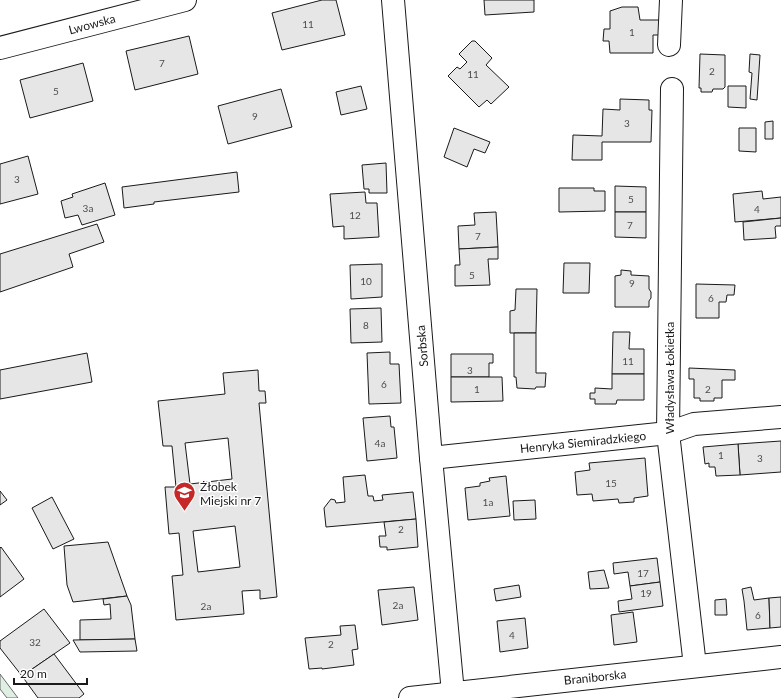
<svg xmlns="http://www.w3.org/2000/svg" width="781" height="698" viewBox="0 0 781 698" font-family="Lato,sans-serif">
<rect width="100%" height="100%" fill="#fff"/>
<polygon fill="#e0efe3" stroke="#6a6a6a" points="0,674 18,698 7,698 0,689"/>
<g fill="#e6e6e6" stroke="#1a1a1a" fill-rule="evenodd">
<polygon points="322,0 336,0 345,35 282,50 272,13"/>
<polygon points="484,0 534,0 534,12 485,15"/>
<polygon points="622,7 638,7 640,20 661,20 659,35 653,35 653,53 610,53 609,41 603,41 604,29 610,29 610,11"/>
<polygon points="189,36 198,74 135,90 126,51"/>
<polygon points="472,41 475,41 492,58 486,65 509,87 491,104 487,100 479,107 448,76 457,67 460,69 467,62 459,54"/>
<polygon points="700,54 725,55 725,87 723,89 713,89 712,92 701,92 701,88 699,88"/>
<polygon points="750,54 760,55 757,100 750,99 752,73 749,72"/>
<polygon points="83,63 93,101 30,118 20,80"/>
<polygon points="361,86 367,109 341,115 336,92"/>
<polygon points="728,86 746,86 746,108 728,107"/>
<polygon points="281,89 292,127 228,144 218,106"/>
<polygon points="620,99 649,100 649,110 652,110 651,142 602,142 602,160 572,160 573,135 602,136 603,109 620,110"/>
<polygon points="773,121 773,139 765,139 765,122"/>
<polygon points="454,128 490,142 485,153 474,149 467,167 444,157"/>
<polygon points="739,128 756,128 756,152 739,151"/>
<polygon points="28,156 38,194 0,204 0,164"/>
<polygon points="386,163 387,193 369,193 369,189 364,189 362,165"/>
<polygon points="237,172 239,192 154,202 154,204 124,208 122,187"/>
<polygon points="105,183 115,215 82,225 78,215 65,218 61,201 73,197 72,194"/>
<polygon points="615,186 646,187 646,212 615,212"/>
<polygon points="559,188 594,188 594,191 605,191 605,211 559,212"/>
<polygon points="762,191 763,199 781,197 781,218 735,222 733,194"/>
<polygon points="365,192 366,203 377,203 379,237 344,239 344,226 333,227 330,194"/>
<polygon points="496,212 498,247 459,249 458,226 475,225 474,213"/>
<polygon points="615,212 646,212 646,238 615,237"/>
<polygon points="781,218 781,226 776,226 775,227 776,238 744,240 743,222"/>
<polygon points="97,224 104,242 69,254 73,267 0,292 0,254"/>
<polygon points="498,247 498,259 488,259 490,285 455,286 455,265 460,265 459,249"/>
<polygon points="564,263 590,263 589,293 563,293"/>
<polygon points="382,264 382,297 351,299 350,265"/>
<polygon points="621,270 631,271 631,275 649,276 649,289 651,292 651,298 649,301 649,307 615,307 615,276 621,275"/>
<polygon points="696,284 735,285 734,295 727,295 726,302 719,302 719,318 696,318"/>
<polygon points="516,289 537,289 536,333 510,333 510,311 515,310"/>
<polygon points="381,308 382,342 351,343 350,309"/>
<polygon points="613,332 630,332 629,349 644,349 644,374 612,374"/>
<polygon points="514,333 536,333 536,373 546,373 545,387 536,387 535,389 517,388 516,377 514,377"/>
<polygon points="390,352 390,364 399,364 401,403 369,404 367,353"/>
<polygon points="87,353 92,382 0,399 0,370"/>
<polygon points="451,354 493,354 493,363 489,363 489,377 451,377"/>
<polygon points="689,368 735,370 735,380 722,380 722,398 714,398 714,401 700,401 700,398 694,398 694,379 689,379"/>
<path d="M258 370 259 391H265L266 403H259L277 597 260 599V590L242 591 244 614 176 620 172 576 183 575 179 533 169 534 165 487H176L172 446H163L158 401 225 394 223 373ZM228 438 232 479 190 484 185 443ZM235 526 240 567 198 572 193 531Z"/>
<polygon points="612,374 644,374 644,400 617,400 616,404 595,404 595,399 590,399 590,393 595,393 595,388 612,389"/>
<polygon points="451,377 502,377 503,401 451,402"/>
<polygon points="390,416 391,427 394,427 397,458 367,461 363,418"/>
<polygon points="781,441 781,472 740,475 738,444"/>
<polygon points="738,444 740,475 716,476 715,467 709,467 709,463 705,464 703,447"/>
<polygon points="645,458 648,496 634,498 634,502 619,503 618,499 593,501 592,494 577,495 575,472 590,470 589,463"/>
<polygon points="365,475 368,496 373,496 374,501 383,500 382,495 413,492 416,519 326,527 324,508 331,499 335,500 336,503 345,502 343,477"/>
<polygon points="506,476 510,516 468,520 465,488 480,486 480,483 490,481 489,478"/>
<polygon points="0,491 7,500 0,505"/>
<polygon points="52,497 74,539 53,549 32,508"/>
<polygon points="535,500 536,519 514,520 513,501"/>
<polygon points="416,519 418,547 387,550 387,547 380,547 379,536 386,536 384,522"/>
<polygon points="108,542 127,596 73,602 67,585 64,546"/>
<polygon points="1,547 24,579 0,597 0,548"/>
<polygon points="657,558 660,582 630,586 628,572 614,574 613,563"/>
<polygon points="604,570 609,588 590,589 588,572"/>
<polygon points="660,582 663,606 619,612 618,601 632,599 630,586"/>
<polygon points="519,585 521,597 496,601 494,589"/>
<polygon points="414,587 418,620 382,625 378,590"/>
<polygon points="751,587 754,600 769,598 770,628 747,630 744,601 742,589"/>
<polygon points="127,596 131,605 135,639 80,640 80,620 111,619 110,604 104,605 103,599"/>
<polygon points="781,597 781,627 770,628 769,598"/>
<polygon points="726,599 727,615 715,615 715,600"/>
<polygon points="44,609 70,643 22,676 0,648 0,641"/>
<polygon points="633,612 637,642 614,645 611,615"/>
<polygon points="525,618 528,648 500,652 497,621"/>
<polygon points="355,625 358,649 352,650 354,665 322,669 322,668 309,669 305,638 341,635 340,626"/>
<polygon points="135,639 137,651 80,652 73,640"/>
<polygon points="54,654 84,694 79,698 38,698 22,676"/>
</g>
<g fill="none" stroke-linecap="round" stroke-linejoin="round">
<defs>
<g id="minor">
<polyline points="393,0 431,458 453,693"/>
<polyline points="669,45 671,0"/>
<polyline points="0,48 185,0"/>
<polyline points="672,89 668,433 695,666"/>
<polyline points="431,458 668,433 694,424 781,417"/>
<polyline points="410,698 781,657"/>
</g>
</defs>
<use href="#minor" stroke="#1a1a1a" stroke-width="24"/>
<use href="#minor" stroke="#fff" stroke-width="22"/>
</g>
<defs>
<symbol id="school-pin" viewBox="-11 -11 22 30"><path d="M0 17L-7.5 6A9.5 9.5 0 1 1 7.5 6Z" fill="#c62828" stroke="#fff"/><path d="M0-5L7-2L0 1L-7-2ZM-4 1L0 2.5L4 1V4Q0 6-4 4Z" fill="#fff"/></symbol>
</defs>
<g fill-rule="evenodd">
<use href="#school-pin" x="172" y="480" width="25" height="34"/>
</g>
<g text-anchor="middle" dominant-baseline="central" stroke-width="3" stroke-linejoin="round" paint-order="stroke">
<g font-size="10" fill="#4d4d4d">
<text x="308" y="24">11</text>
<text x="632" y="32">1</text>
<text x="162" y="63">7</text>
<text x="712" y="71">2</text>
<text x="473" y="74">11</text>
<text x="56" y="91">5</text>
<text x="255" y="116">9</text>
<text x="627" y="123">3</text>
<text x="17" y="179">3</text>
<text x="631" y="199">5</text>
<text x="88" y="208">3a</text>
<text x="757" y="209">4</text>
<text x="355" y="215">12</text>
<text x="630" y="225">7</text>
<text x="478" y="236">7</text>
<text x="472" y="275">5</text>
<text x="366" y="281">10</text>
<text x="632" y="283">9</text>
<text x="711" y="298">6</text>
<text x="366" y="325">8</text>
<text x="628" y="361">11</text>
<text x="470" y="370">3</text>
<text x="384" y="384">6</text>
<text x="477" y="389">1</text>
<text x="708" y="389">2</text>
<text x="380" y="443">4a</text>
<text x="721" y="455">1</text>
<text x="760" y="458">3</text>
<text x="611" y="483">15</text>
<text x="488" y="502">1a</text>
<text x="401" y="529">2</text>
<text x="643" y="573">17</text>
<text x="646" y="593">19</text>
<text x="398" y="605">2a</text>
<text x="206" y="606">2a</text>
<text x="758" y="615">6</text>
<text x="512" y="635">4</text>
<text x="35" y="642">32</text>
<text x="331" y="644">2</text>
</g>
<g font-size="12" fill="#1a1a1a" stroke="#fff">
<text transform="translate(92 24) rotate(-15)">Lwowska</text>
<text transform="translate(422 346) rotate(-95)">Sorbska</text>
<text transform="translate(669 378) rotate(-90)">Władysława Łokietka</text>
<text transform="translate(583 442) rotate(-6)">Henryka Siemiradzkiego</text>
<text transform="translate(595 677) rotate(-6)">Braniborska</text>
</g>
<g font-size="12" fill="#1a1a1a" stroke="#fff" text-anchor="start">
<text x="200" y="486">Żłobek<tspan x="200" dy="14">Miejski nr 7</tspan></text>
</g>
</g>
<path d="M14 678v6h73v-6" fill="none" stroke="#1a1a1a" stroke-width="2"/>
<text x="20" y="678" font-size="12" fill="#1a1a1a" stroke="#ffffff" stroke-width="3" paint-order="stroke">20 m</text>
</svg>
